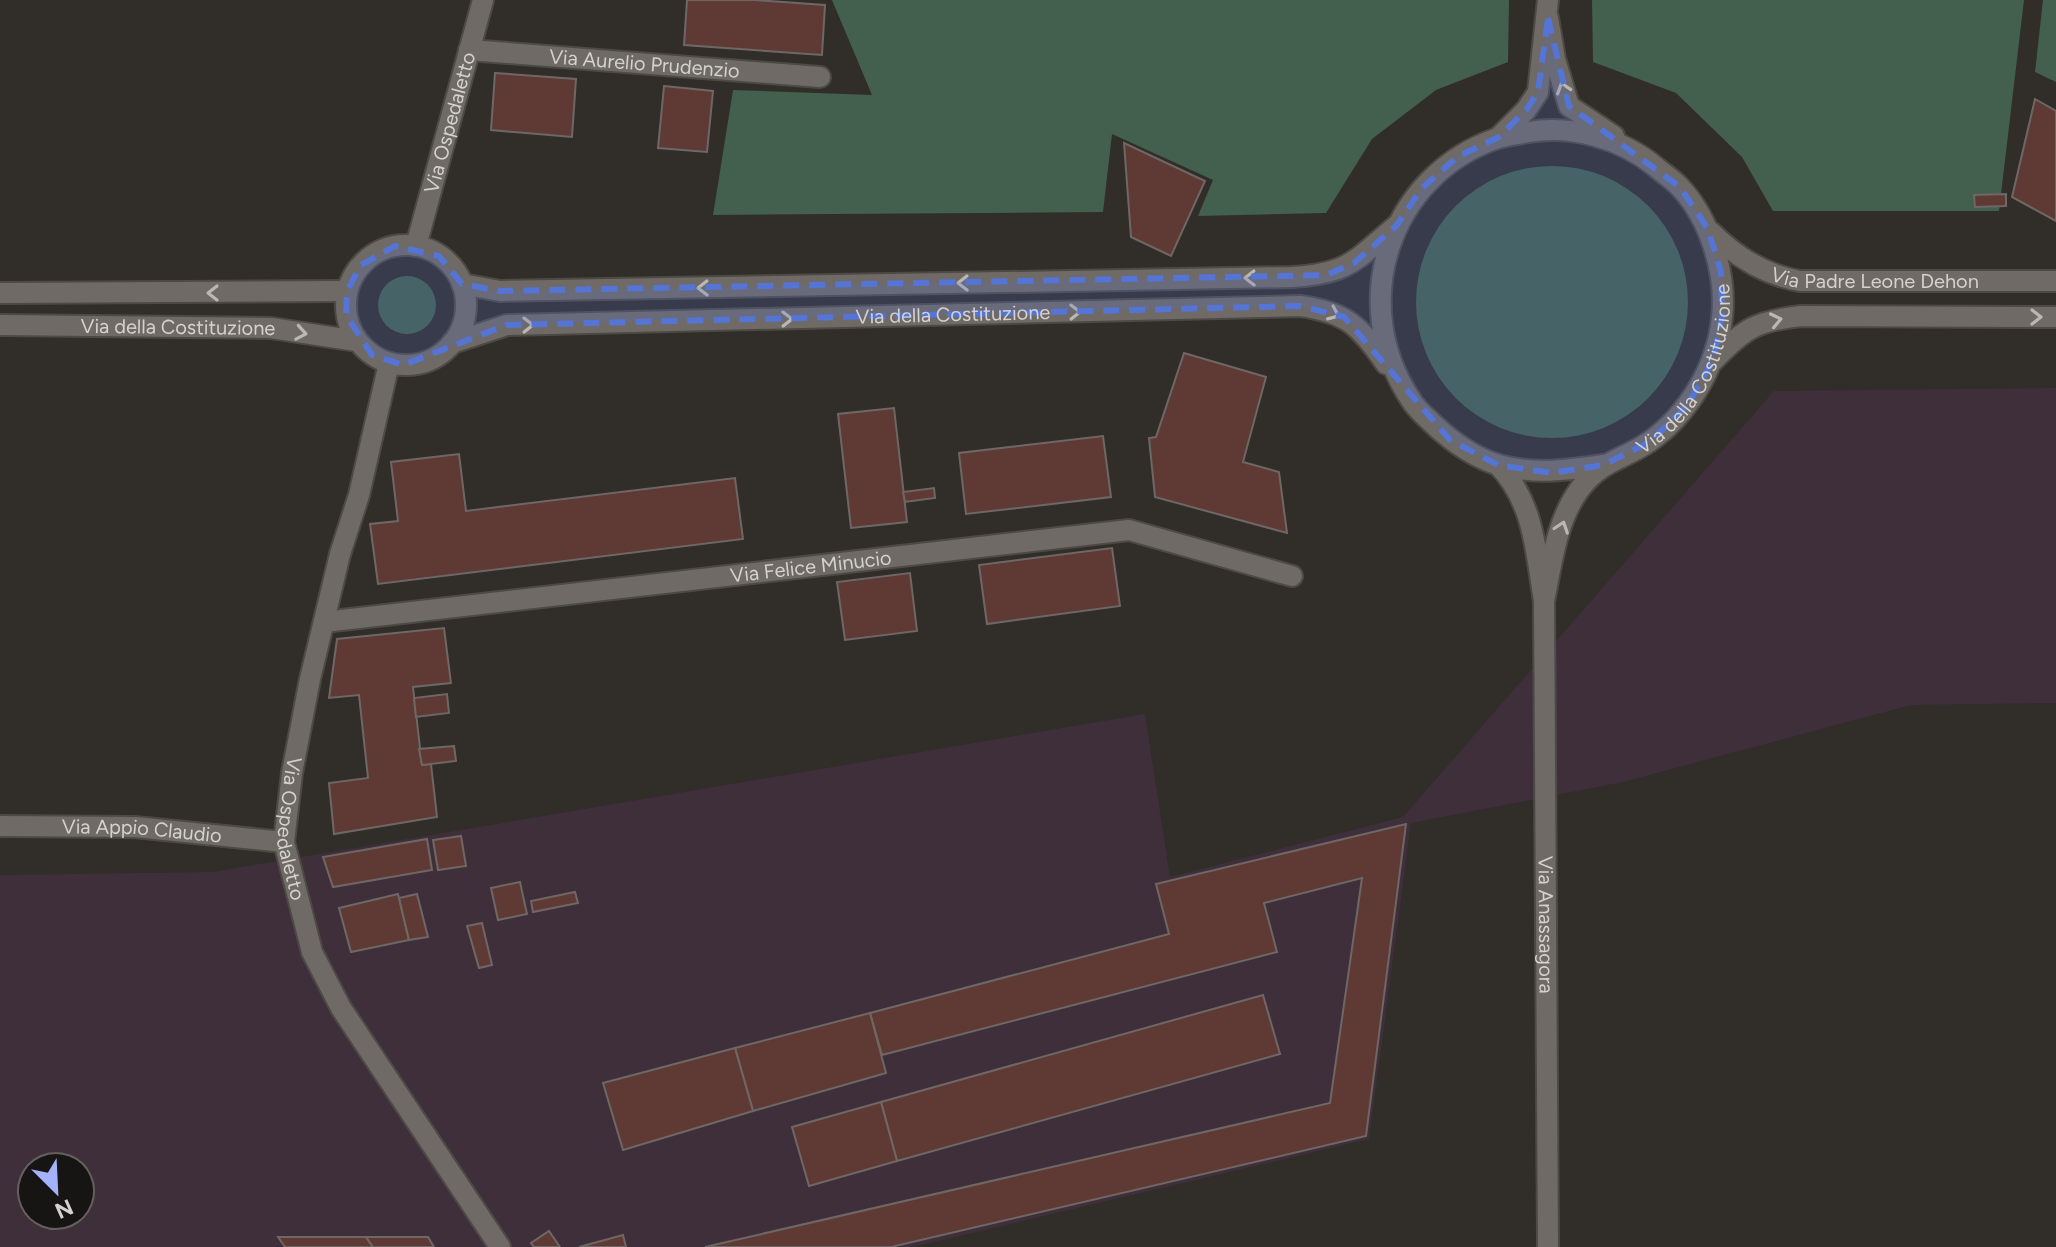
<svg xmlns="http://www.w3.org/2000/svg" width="2056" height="1247" viewBox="0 0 2056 1247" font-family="Figtree,sans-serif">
<rect width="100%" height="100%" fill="#312d28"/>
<path fill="#3f2f3b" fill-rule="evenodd" d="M2056 388V703L1911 705 1623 782 1411 823 1369 1139 913 1247H0V875L213 872 1145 714 1170 877 1403 817 1774 391ZM32 1167H80V1215H32Z"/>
<g fill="#435f4d">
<polygon points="832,0 1509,0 1508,62 1436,90 1372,139 1326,213 1198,216 1213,180 1112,134 1103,212 713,215 733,90 872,95"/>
<polygon points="1592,0 2024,0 1999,211 1773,211 1742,157 1676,93 1593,62"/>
<polygon points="2043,0 2056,0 2056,82 2035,72"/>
<circle cx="1552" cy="302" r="136"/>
<circle cx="407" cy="305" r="29"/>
</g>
<g fill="#5f3a34" stroke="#6e6765" stroke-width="2">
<polygon points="687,0 755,0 825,5 822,55 684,45"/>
<polygon points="495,73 576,79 572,137 491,130"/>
<polygon points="664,86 713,91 707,152 658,148"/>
<polygon points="2035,99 2056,111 2056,221 2012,197"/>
<polygon points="1124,143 1205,181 1171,256 1131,237"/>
<polygon points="2006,194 2006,206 1975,207 1974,195"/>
<polygon points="1184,353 1266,377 1243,462 1279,472 1287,533 1155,497 1149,438 1156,437"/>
<polygon points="894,408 907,522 851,528 838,414"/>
<polygon points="1103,436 1111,497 966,514 959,453"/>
<polygon points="459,454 466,511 735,478 743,539 378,584 370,524 398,521 391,462"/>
<polygon points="934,488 935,498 905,502 903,492"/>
<polygon points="1112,548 1120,606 987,624 979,565"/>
<polygon points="910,573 917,631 845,640 837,582"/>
<polygon points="444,628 451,683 413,687 422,765 431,764 437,817 334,834 329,783 368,778 359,695 329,698 337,639"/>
<polygon points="447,694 449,713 416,717 414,698"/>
<polygon points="454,746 456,761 422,765 419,749"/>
<polygon points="1406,824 1366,1136 891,1247 705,1247 1330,1103 1362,878 1264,903 1277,952 882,1055 870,1013 1169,934 1156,884"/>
<polygon points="461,836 466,866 438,870 433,840"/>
<polygon points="427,839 432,870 333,887 323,857"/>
<polygon points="520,882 527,914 498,920 491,888"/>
<polygon points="575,892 578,903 533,912 531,901"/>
<polygon points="398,894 409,940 351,952 339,908"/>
<polygon points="417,894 428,937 409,940 399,898"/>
<polygon points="482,923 492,965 479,968 467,926"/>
<polygon points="1263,995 1280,1054 897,1161 881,1102"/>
<polygon points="870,1013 886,1073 753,1111 735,1048"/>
<polygon points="735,1048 753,1111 623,1150 603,1083"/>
<polygon points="881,1102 897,1161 809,1186 792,1127"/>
<polygon points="549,1231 560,1247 534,1247 531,1243"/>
<polygon points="623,1235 626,1247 579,1247"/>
<polygon points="278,1237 366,1237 373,1247 285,1247"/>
<polygon points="366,1237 428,1237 434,1247 373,1247"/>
</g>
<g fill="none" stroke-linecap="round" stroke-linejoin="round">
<defs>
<g id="minor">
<polyline points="1548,18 1555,59 1569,106 1614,136"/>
<path id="s1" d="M469 50 820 77"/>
<polyline points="1499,137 1526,110 1538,92 1548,0"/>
<path id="s2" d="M1711 232C1736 257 1765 275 1800 281H2056"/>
<circle cx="406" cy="305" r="60"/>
<path id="s3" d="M416 246 483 0"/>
<path d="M462 284 500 291 1292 277C1350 273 1354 261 1396 226"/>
<polyline points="0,293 347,291"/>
<path id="s4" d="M0 325 271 328 357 341"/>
<path id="s5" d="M452 343 507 325 1300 306C1346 312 1360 326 1386 364"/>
<path d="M1713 361C1744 329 1755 321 1801 316L2056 317"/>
<path id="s6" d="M389 363 359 495 340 554 310 679 292 773 284 842 312 952 341 1008 500 1247"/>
<path id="s7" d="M1498 465C1534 502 1536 552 1544 601L1548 1247"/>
<path id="s8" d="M1544 601C1552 563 1556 522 1579 490 1600 461 1623 460 1649 442 1689 414 1717 366 1722 318 1727 274 1710 218 1679 186 1672 179 1663 173 1656 167 1621 138 1572 125 1529 132 1519 134 1508 135 1498 138 1388 175 1347 305 1411 400 1416 409 1425 416 1432 423 1450 440 1475 458 1499 465 1534 475 1568 470 1603 465"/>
<path id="s9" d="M324 622 1129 530 1292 576"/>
<path id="s10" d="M0 826 135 827 284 842"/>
</g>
</defs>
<use href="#minor" stroke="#4d4a46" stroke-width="24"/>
<use href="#minor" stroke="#6f6a65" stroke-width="20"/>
</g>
<defs><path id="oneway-chevron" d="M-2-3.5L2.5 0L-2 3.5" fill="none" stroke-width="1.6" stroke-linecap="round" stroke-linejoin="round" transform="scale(2)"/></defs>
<g stroke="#bbb7b4">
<use href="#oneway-chevron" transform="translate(1563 88) rotate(-108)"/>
<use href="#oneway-chevron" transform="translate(1250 278) rotate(179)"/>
<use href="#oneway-chevron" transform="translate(963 283) rotate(179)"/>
<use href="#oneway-chevron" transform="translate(703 288) rotate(179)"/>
<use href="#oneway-chevron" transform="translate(213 293) rotate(-180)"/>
<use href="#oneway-chevron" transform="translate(1075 312) rotate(-1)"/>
<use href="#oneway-chevron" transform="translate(1334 314) rotate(23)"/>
<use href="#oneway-chevron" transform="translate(2036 317)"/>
<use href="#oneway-chevron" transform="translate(787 319) rotate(-1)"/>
<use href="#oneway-chevron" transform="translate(1776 320) rotate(-12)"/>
<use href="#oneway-chevron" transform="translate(528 325) rotate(-1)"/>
<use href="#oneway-chevron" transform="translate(301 333) rotate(10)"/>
<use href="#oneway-chevron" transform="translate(1562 527) rotate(-71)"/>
</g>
<path fill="#5475d5" fill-opacity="0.2" stroke="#5475d5" stroke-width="6" stroke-dasharray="16 10" stroke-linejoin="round" d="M1548 18 1569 106 1680 187 1708 229 1721 272 1722 317 1713 361 1687 406 1650 442 1603 465 1552 473 1498 465 1450 440 1344 317 1300 306 507 325 403 365 372 355 346 315 347 291 361 265 395 246 439 256 462 284 500 291 1326 275 1354 263 1396 226 1422 188 1457 157 1499 137 1526 110 1538 92Z"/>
<g text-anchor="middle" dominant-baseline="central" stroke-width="6" stroke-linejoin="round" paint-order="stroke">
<g font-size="20" fill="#d4d1ce" stroke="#171513">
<text stroke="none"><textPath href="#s1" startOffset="176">Via Aurelio Prudenzio</textPath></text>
<text stroke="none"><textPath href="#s3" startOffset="128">Via Ospedaletto</textPath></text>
<text stroke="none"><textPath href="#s2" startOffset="178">Via Padre Leone Dehon</textPath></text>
<text stroke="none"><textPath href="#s5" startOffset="504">Via della Costituzione</textPath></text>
<text stroke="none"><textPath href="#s4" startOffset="178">Via della Costituzione</textPath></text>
<text stroke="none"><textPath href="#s8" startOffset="288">Via della Costituzione</textPath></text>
<text stroke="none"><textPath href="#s9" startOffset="490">Via Felice Minucio</textPath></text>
<text stroke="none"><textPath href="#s6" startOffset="478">Via Ospedaletto</textPath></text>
<text stroke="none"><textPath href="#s10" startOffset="142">Via Appio Claudio</textPath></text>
<text stroke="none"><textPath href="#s7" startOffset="470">Via Anassagora</textPath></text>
</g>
</g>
<g transform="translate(56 1191) rotate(156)"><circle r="38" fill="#171513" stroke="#63605e" stroke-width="2"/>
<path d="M0-6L14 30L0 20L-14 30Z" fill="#a4b2fc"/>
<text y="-12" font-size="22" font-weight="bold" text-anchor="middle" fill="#d4d1ce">N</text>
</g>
</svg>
